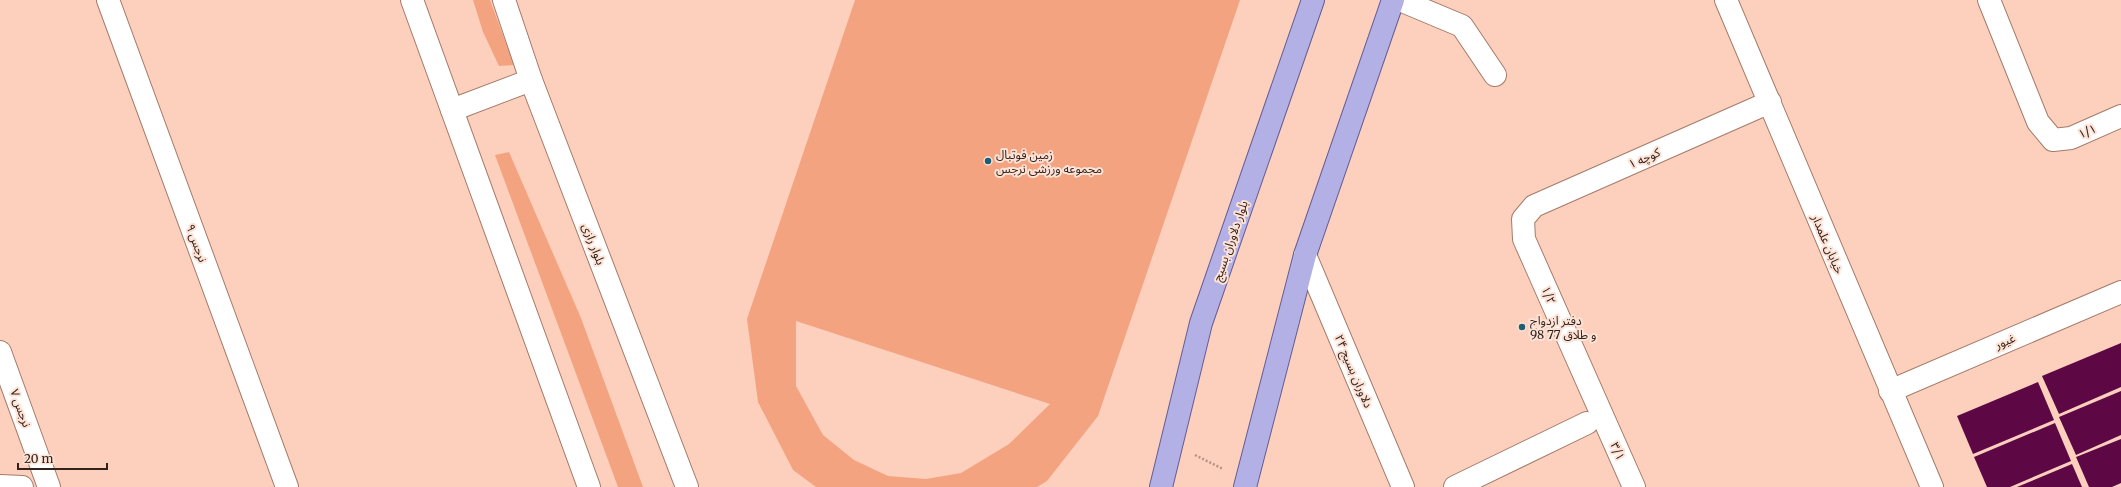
<svg xmlns="http://www.w3.org/2000/svg" width="2121" height="487" viewBox="0 0 2121 487" font-family="Merriweather,'Noto Sans Arabic',serif">
<rect width="100%" height="100%" fill="#fdd0bd"/>
<g fill="#f4a380" fill-rule="evenodd">
<polygon points="473,0 490,0 514,65 499,66 483,32"/>
<path d="M855 0H1240L1098 416 1047 481 1037 487H816L793 470 758 402 747 319ZM796 321 1050 404 1009 444 961 473 926 479 888 476 854 460 823 435 796 386Z"/>
<polygon points="509,152 581,318 643,487 618,487 495,155"/>
</g>
<g fill="#5d0844">
<polygon points="2121,343 2121,387 2059,414 2042,376"/>
<polygon points="2038,382 2054,420 1973,454 1957,416"/>
<polygon points="2121,391 2121,435 2076,455 2059,417"/>
<polygon points="2055,423 2071,461 2010,487 1987,487 1974,457"/>
<polygon points="2121,439 2121,483 2112,487 2089,487 2076,457"/>
<polygon points="2072,464 2082,487 2017,487"/>
</g>
<g fill="none" stroke-linecap="round" stroke-linejoin="round">
<defs>
<g id="minor">
<polyline points="108,0 287,487"/>
<polyline points="1400,0 1462,26 1495,75"/>
<polyline points="1989,0 2038,122 2053,140 2071,138 2121,116"/>
<polyline points="1305,255 1403,487"/>
<polyline points="0,352 49,487"/>
<polyline points="0,486 22,487"/>
<polyline points="1455,487 1587,423"/>
<polyline points="1634,487 1524,239 1523,219 1534,206 1770,102"/>
</g>
<g id="tertiary">
<polyline points="1726,0 1932,487"/>
<polyline points="1890,391 2121,292"/>
</g>
<g id="secondary">
<polyline points="412,0 589,487"/>
<polyline points="504,0 531,80 687,487"/>
<polyline points="452,110 531,80"/>
</g>
<g id="primary">
<polyline points="1161,487 1201,323 1313,0"/>
<polyline points="1245,487 1305,255 1393,0"/>
</g>
</defs>
<use href="#minor" stroke="#a47b69" stroke-width="24"/>
<use href="#tertiary" stroke="#a47b69" stroke-width="24"/>
<use href="#secondary" stroke="#a47b69" stroke-width="24"/>
<use href="#primary" stroke="#655c94" stroke-width="24"/>
<polyline stroke="#b59283" stroke-width="2.5" stroke-dasharray="2 2" stroke-linecap="butt" points="1195,455 1223,469"/>
<use href="#minor" stroke="#fff" stroke-width="22"/>
<use href="#tertiary" stroke="#fff" stroke-width="22"/>
<use href="#secondary" stroke="#fff" stroke-width="22"/>
<use href="#primary" stroke="#b3b0e6" stroke-width="22"/>
</g>
<g fill="#1e5e74" stroke="#fde2d6" stroke-width="1.5">
<circle cx="988" cy="161" r="4"/>
<circle cx="1522" cy="327" r="4"/>
</g>
<g text-anchor="middle" dominant-baseline="central" stroke-width="4" stroke-linejoin="round" paint-order="stroke">
<g font-size="12" fill="#33221b" stroke="#fde2d6">
<text transform="translate(2087 131) rotate(-24)">۱/۱</text>
<text transform="translate(1644 158) rotate(-24)">کوچه ۱</text>
<text transform="translate(1230 241) rotate(-71)">بلوار دلاوران بسیج</text>
<text transform="translate(197 243) rotate(70)">نرجس ۹</text>
<text transform="translate(594 244) rotate(69)">بلوار رازی</text>
<text transform="translate(1828 244) rotate(67)">خیابان علمدار</text>
<text transform="translate(1549 295) rotate(66)">۱/۲</text>
<text transform="translate(2005 341) rotate(-23)">غیور</text>
<text transform="translate(1354 371) rotate(67)">دلاوران بسیج ۲۴</text>
<text transform="translate(21 408) rotate(70)">نرجس ۷</text>
<text transform="translate(1618 451) rotate(66)">۳/۱</text>
</g>
<g font-size="12" fill="#33221b" stroke="#fde2d6" text-anchor="start">
<text x="996" y="154">زمین فوتبال<tspan x="996" dy="14">مجموعه ورزشی نرجس</tspan></text>
<text x="1530" y="320">دفتر ازدواج<tspan x="1530" dy="14">98 و طلاق 77</tspan></text>
</g>
</g>
<path d="M18 463v6h89v-6" fill="none" stroke="#33221b" stroke-width="2"/>
<text x="24" y="463" font-size="12" fill="#33221b" stroke="#fde2d6" stroke-width="3" paint-order="stroke">20 m</text>
</svg>
